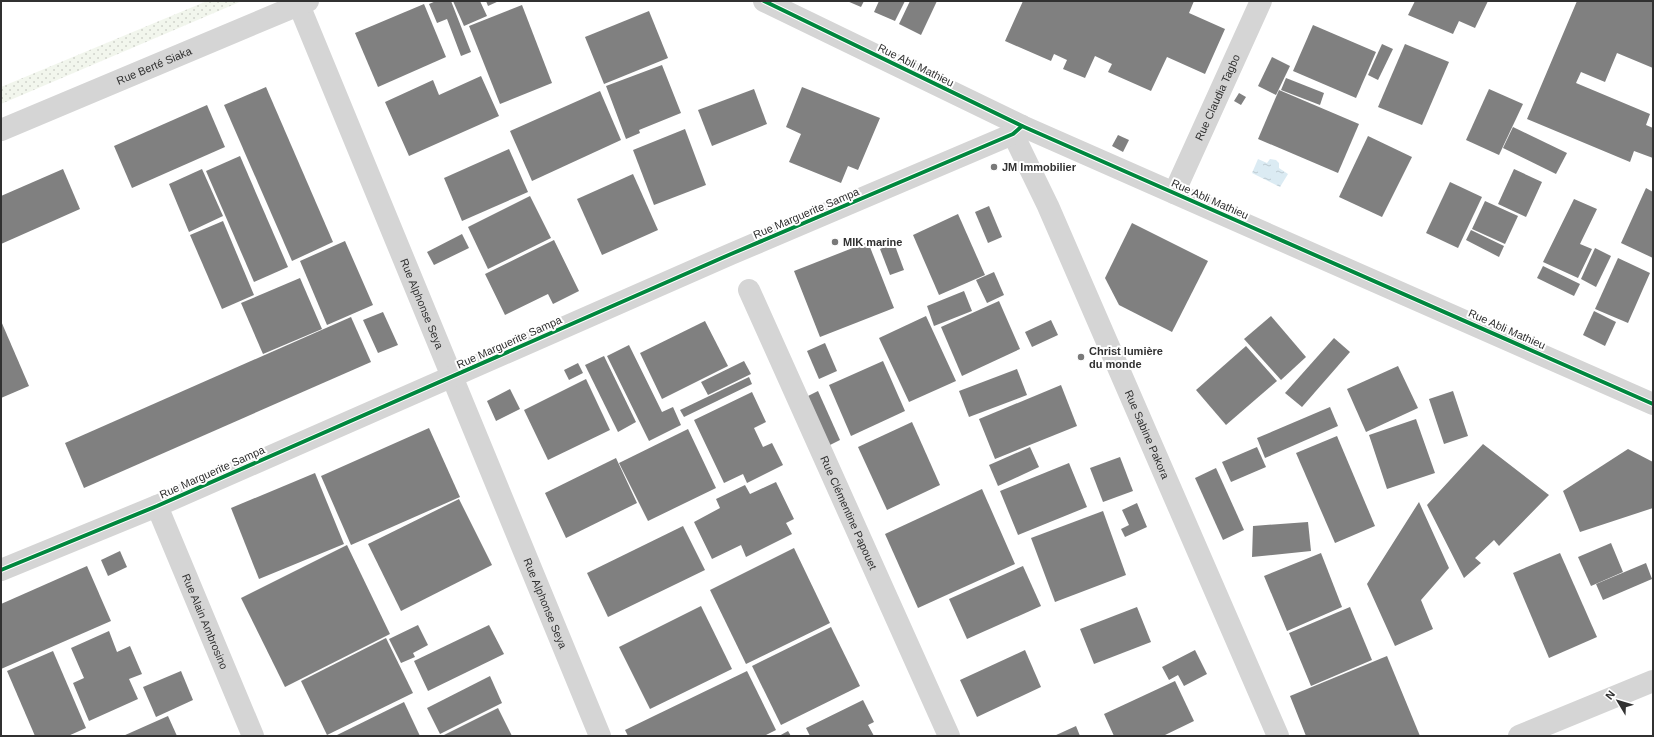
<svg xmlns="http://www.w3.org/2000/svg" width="1654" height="737" viewBox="0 0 1654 737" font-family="Helvetica,sans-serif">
<defs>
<pattern id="grass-dots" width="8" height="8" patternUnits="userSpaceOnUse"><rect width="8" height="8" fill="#f2f6ed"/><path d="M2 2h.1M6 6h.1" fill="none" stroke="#d0d3cc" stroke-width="1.8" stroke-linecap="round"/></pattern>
<pattern id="water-ripples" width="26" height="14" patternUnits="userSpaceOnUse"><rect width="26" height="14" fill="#dbebf3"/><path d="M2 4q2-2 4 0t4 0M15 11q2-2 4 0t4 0" fill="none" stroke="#bccad1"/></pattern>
</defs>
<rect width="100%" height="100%" fill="#fff"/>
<polygon fill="url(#grass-dots)" points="207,1 242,1 1,104 1,87"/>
<polygon fill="url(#water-ripples)" points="1258,159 1267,163 1270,159 1276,160 1279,163 1279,168 1288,174 1280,187 1252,173"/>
<g fill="#808080">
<polygon points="436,1 451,1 471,52 461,56 447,19 437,23 429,4"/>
<polygon points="453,1 480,1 487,16 464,26"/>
<polygon points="486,1 499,1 488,6"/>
<polygon points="847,1 864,1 861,7"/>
<polygon points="879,1 905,1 895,21 874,12"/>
<polygon points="910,1 937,1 921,35 899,24"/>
<polygon points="1023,1 1194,1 1189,13 1225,29 1205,74 1167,57 1151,91 1108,72 1112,64 1095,56 1085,78 1063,69 1067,60 1054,54 1051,61 1005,41"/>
<polygon points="1415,1 1488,1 1475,28 1459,21 1453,34 1408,15"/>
<polygon points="1577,1 1653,1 1653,68 1617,53 1605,82 1581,72 1576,83 1650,114 1646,125 1653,128 1653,158 1634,151 1630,162 1527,119"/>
<polygon points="424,4 446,57 378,87 355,33"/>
<polygon points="522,5 552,83 500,104 469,26"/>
<polygon points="649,11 668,58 604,84 585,37"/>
<polygon points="1313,25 1376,52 1356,98 1293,71"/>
<polygon points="1382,44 1393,49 1378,80 1368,75"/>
<polygon points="1405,44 1449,62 1422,125 1378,107"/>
<polygon points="1272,57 1290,66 1276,95 1258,86"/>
<polygon points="662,65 681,113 639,130 640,133 626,139 606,86"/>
<polygon points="481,76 499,116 409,156 385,102 433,80 439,95"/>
<polygon points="1286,78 1324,93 1320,105 1281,90"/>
<polygon points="266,87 333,242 292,261 224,105"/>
<polygon points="802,87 880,118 858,170 848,166 841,183 789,162 801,134 786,127"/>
<polygon points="754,89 767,124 712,146 698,110"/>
<polygon points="1489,89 1523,104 1499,155 1466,140"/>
<polygon points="1279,90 1359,124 1338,173 1258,139"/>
<polygon points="600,91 621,140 532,181 510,131"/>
<polygon points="1239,93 1246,97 1241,105 1234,101"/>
<polygon points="207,105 225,147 132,188 114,146"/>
<polygon points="1513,127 1567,153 1556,174 1503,148"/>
<polygon points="685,129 706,185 654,205 633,150"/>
<polygon points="1118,135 1129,140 1123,152 1112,146"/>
<polygon points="1368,136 1412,157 1382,217 1339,197"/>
<polygon points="509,149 528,192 462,221 444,178"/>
<polygon points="240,156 288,267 254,282 206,171"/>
<polygon points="63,169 80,209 1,244 1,196"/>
<polygon points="202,169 223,216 189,232 169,184"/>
<polygon points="1514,169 1542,182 1526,217 1498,204"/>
<polygon points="633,174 658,230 602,255 577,199"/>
<polygon points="1450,182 1482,197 1458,248 1426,233"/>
<polygon points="1646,188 1653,192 1653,258 1621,243"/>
<polygon points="530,196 551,238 488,269 468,227"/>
<polygon points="1574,199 1597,209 1580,244 1592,249 1578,278 1543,262"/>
<polygon points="1485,201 1518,216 1505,244 1472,229"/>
<polygon points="989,206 1002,237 988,243 975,212"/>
<polygon points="958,214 985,275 939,295 913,235"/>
<polygon points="223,221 254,295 222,309 190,235"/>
<polygon points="1132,223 1208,261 1172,332 1119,305 1105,278"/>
<polygon points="1471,230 1504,246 1499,257 1466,240"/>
<polygon points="462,234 469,248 434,265 427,252"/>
<polygon points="554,240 579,291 553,304 548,294 505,315 485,274"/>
<polygon points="345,241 373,305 327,325 300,261"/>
<polygon points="868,242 894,308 820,337 794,271"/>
<polygon points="894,243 904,270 890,275 880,249"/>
<polygon points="1595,248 1611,256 1596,287 1581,279"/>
<polygon points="1618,258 1650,273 1628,323 1595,309"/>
<polygon points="1543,266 1580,284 1574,296 1537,278"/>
<polygon points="994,272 1004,295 987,303 976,280"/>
<polygon points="300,278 322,329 263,354 241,303"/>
<polygon points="964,291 972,311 934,326 927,306"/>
<polygon points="999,301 1020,349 962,376 941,327"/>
<polygon points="1594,311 1616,322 1605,346 1583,335"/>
<polygon points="383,312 398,345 378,353 363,320"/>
<polygon points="926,316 956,381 909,402 879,338"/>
<polygon points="1271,316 1306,357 1281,380 1244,339"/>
<polygon points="351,317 371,362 84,488 65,443"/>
<polygon points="1051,320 1058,335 1032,347 1025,332"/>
<polygon points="1,321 29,386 1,398"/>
<polygon points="705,321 728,366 662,399 640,353"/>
<polygon points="1334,338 1350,352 1302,407 1285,393"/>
<polygon points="825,343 837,371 819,379 807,351"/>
<polygon points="629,345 662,412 673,407 681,425 649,441 607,356"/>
<polygon points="1246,346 1277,381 1226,425 1196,390"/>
<polygon points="604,356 636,422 618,432 585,365"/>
<polygon points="744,361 751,374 708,395 701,382"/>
<polygon points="883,361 905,411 851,436 829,385"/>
<polygon points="578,363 583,373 569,380 564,370"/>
<polygon points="1398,366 1418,408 1366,432 1347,389"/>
<polygon points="1017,369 1027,395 969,417 959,391"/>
<polygon points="749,377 752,384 684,417 680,410"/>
<polygon points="586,379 610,430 548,460 524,410"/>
<polygon points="1061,385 1077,426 995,459 979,419"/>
<polygon points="510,389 520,409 496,421 487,401"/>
<polygon points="818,391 840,440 822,449 800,400"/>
<polygon points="1453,391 1468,436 1444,444 1429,399"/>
<polygon points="752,392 766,422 754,428 763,447 772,443 783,465 747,483 743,474 724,483 694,420"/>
<polygon points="1330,407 1338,426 1265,458 1257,438"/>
<polygon points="1416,419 1435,473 1387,489 1369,435"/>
<polygon points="912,422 940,485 887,510 858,447"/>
<polygon points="429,428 460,497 351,545 321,476"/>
<polygon points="688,429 716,488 648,521 619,463"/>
<polygon points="1337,436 1375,526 1335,543 1296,453"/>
<polygon points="1483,444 1549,495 1499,546 1494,540 1475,558 1481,563 1464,578 1427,505"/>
<polygon points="1030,447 1039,467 998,486 989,465"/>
<polygon points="1257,447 1266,467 1231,482 1222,462"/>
<polygon points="1628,449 1653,462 1653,508 1580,532 1563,491"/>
<polygon points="1120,457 1133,491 1103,502 1090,468"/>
<polygon points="616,458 637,503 566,538 545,493"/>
<polygon points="1069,463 1087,507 1018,535 1000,491"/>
<polygon points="1216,468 1244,530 1223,540 1195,478"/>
<polygon points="315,473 344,544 259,579 231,508"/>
<polygon points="776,482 794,519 786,523 792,534 746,557 741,545 712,559 694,522 720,508 716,499 745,485 750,494"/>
<polygon points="982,489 1015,564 918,608 885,534"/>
<polygon points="459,499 492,565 401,611 368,544"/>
<polygon points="1419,502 1449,568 1421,600 1433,629 1395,646 1367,584"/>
<polygon points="1137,503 1147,527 1125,537 1121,529 1129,525 1122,510"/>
<polygon points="1103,511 1126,575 1055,602 1031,538"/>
<polygon points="1308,522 1311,551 1252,557 1253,526"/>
<polygon points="683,526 705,570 608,617 587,573"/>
<polygon points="1611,543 1623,572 1591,586 1578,557"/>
<polygon points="347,545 390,634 285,687 241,598"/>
<polygon points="794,548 830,623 746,664 710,590"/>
<polygon points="120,551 127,567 108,576 101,560"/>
<polygon points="1321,553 1342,607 1287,631 1264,576"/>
<polygon points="1560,553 1597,637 1549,658 1513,573"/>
<polygon points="1646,563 1652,579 1603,600 1596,584"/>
<polygon points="87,566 111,621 1,669 1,604"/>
<polygon points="1023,566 1041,606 967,639 949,599"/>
<polygon points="701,606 732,669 650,709 619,647"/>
<polygon points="1137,607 1151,642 1094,664 1080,629"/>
<polygon points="1350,607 1372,660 1311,686 1289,633"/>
<polygon points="418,625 428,645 413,653 415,657 401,663 389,639"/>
<polygon points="489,625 504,654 428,691 414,661"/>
<polygon points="831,627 860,686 781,725 752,666"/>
<polygon points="109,631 117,652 130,646 142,674 129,679 138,699 89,721 73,683 84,678 71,648"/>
<polygon points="386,638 413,693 327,735 301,681"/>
<polygon points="1025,650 1041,687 977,717 960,680"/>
<polygon points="1195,650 1207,674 1184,686 1178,675 1169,680 1162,667"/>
<polygon points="53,651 86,728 68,736 35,736 7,671"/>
<polygon points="1387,656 1420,736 1306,736 1290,696"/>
<polygon points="181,671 193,700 156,717 143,687"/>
<polygon points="747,671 776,730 764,736 628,736 625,730"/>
<polygon points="490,676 502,703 440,734 427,708"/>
<polygon points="1175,681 1194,721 1163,736 1114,736 1104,714"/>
<polygon points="863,700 874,722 868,725 874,736 810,736 806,728"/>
<polygon points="404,702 420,736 335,736"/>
<polygon points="498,708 512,736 442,736"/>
<polygon points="168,716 177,736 123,736"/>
<polygon points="1076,726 1080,736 1054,736"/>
<polygon points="788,731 791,736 779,736"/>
</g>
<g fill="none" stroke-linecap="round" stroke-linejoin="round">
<g stroke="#d5d5d5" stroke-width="22">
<polyline points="764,1 1022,126 1653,404"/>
<path id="s1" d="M299 5 600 736"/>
<path id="s2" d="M1 130 308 1"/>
<path id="s3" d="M1013 134 1048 206 1278 736"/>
<path id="s4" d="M1174 193 1261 1"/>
<path id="s5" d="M749 290 949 736"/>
<path id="s6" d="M157 506 253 736"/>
<polyline points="1,570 157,506 731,254 1013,134 1022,126"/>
<polyline points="1519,736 1653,681"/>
</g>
<defs>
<g id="cycleway">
<polyline points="764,1 1022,126 1653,404"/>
<polyline points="1,570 157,506 731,254 1013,134 1022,126"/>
</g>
</defs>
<use href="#cycleway" stroke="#fff" stroke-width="6"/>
<use href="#cycleway" stroke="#00873e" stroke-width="4"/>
</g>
<g fill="#797979" stroke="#fff" stroke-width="1.5">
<circle cx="994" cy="167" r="4"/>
<circle cx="835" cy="242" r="4"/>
<circle cx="1081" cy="357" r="4"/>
</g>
<g text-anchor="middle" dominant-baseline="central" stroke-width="4" stroke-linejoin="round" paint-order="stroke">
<g font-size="11" fill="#313131" stroke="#fff">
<text transform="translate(916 65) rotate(26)">Rue Abli Mathieu</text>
<text stroke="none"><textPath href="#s2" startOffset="166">Rue Berté Siaka</textPath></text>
<text stroke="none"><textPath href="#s4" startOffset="105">Rue Claudia Tagbo</textPath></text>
<text transform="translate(1210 199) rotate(24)">Rue Abli Mathieu</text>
<text transform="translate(806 213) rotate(-23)">Rue Marguerite Sampa</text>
<text stroke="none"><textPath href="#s1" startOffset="323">Rue Alphonse Seya</textPath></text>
<text transform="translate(1507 329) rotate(24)">Rue Abli Mathieu</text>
<text transform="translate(509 342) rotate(-24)">Rue Marguerite Sampa</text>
<text stroke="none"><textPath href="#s3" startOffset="329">Rue Sabine Pakora</textPath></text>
<text transform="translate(212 472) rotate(-24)">Rue Marguerite Sampa</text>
<text stroke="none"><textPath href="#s5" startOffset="244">Rue Clémentine Papouet</textPath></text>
<text stroke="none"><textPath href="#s1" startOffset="647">Rue Alphonse Seya</textPath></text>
<text stroke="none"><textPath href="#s6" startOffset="125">Rue Alain Ambrosino</textPath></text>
</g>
<g font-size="11" font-weight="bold" fill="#313131" stroke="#fff" text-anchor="start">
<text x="1002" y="167">JM Immobilier</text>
<text x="843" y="242">MIK marine</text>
<text x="1089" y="351">Christ lumière<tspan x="1089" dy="13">du monde</tspan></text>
</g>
</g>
<rect width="1654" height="737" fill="none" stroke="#313131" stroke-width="4"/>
<g transform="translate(1618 701) rotate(308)" stroke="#ffffff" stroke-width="3" paint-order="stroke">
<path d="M0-3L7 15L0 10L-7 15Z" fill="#313131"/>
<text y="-6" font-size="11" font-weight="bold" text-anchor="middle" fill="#313131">N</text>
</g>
</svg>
